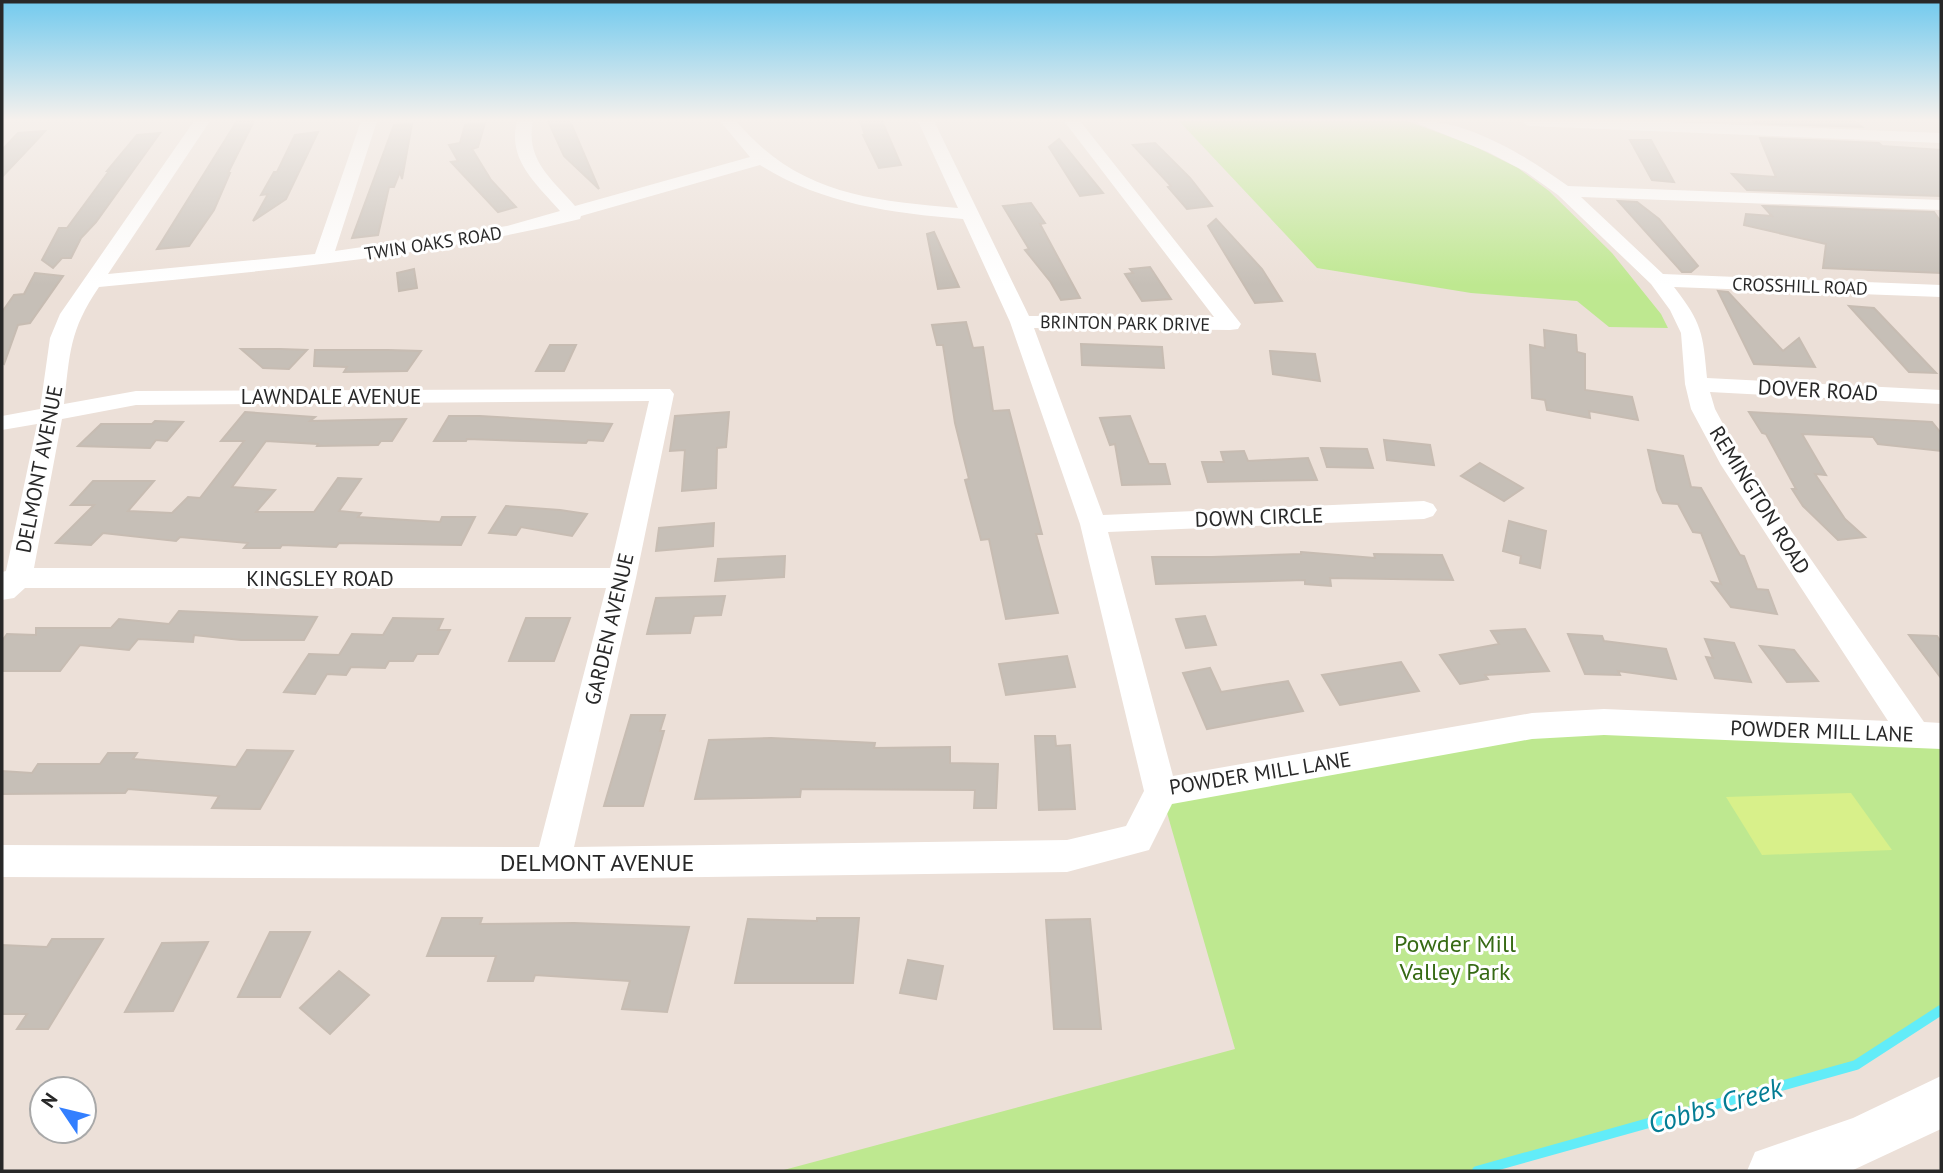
<svg xmlns="http://www.w3.org/2000/svg" width="1943" height="1173" viewBox="0 0 1943 1173" font-family="'PT Sans',sans-serif">
<rect width="100%" height="100%" fill="#ece0d8"/>
<g fill="#bee890">
<polygon points="1179,121 1407,121 1472,145 1518,168 1549,191 1612,253 1661,314 1668,328 1609,327 1577,301 1471,293 1317,268"/>
<polygon points="1604,722 1941,736 1941,1010 1856,1065 1538,1154 1489,1171 780,1171 1235,1049 1161,792"/>
</g>
<polygon fill="#d8f08a" points="1851,793 1892,850 1762,855 1726,797"/>
<g fill="none" stroke-linecap="round" stroke-linejoin="round">
<polyline stroke="#62ecf8" stroke-width="10" points="1477,1171 1856,1065 1941,1010"/>
</g>
<g fill="#c6bfb7" stroke="#c7bcb2" stroke-width="2">
<polygon points="237,121 254,121 228,173 230,173 214,210 189,246 157,249"/>
<polygon points="548,121 570,121 599,189 564,156"/>
<polygon points="860,121 882,121 901,165 879,168 863,135 865,135"/>
<polygon points="1753,121 1855,121 1862,127 1754,123"/>
<polygon points="485,123 478,147 472,149 491,180 516,207 498,212 451,162 458,161 449,145 460,143 465,125"/>
<polygon points="412,124 402,179 400,172 394,187 389,187 378,235 352,238 394,125"/>
<polygon points="45,131 34,143 2,177 2,150 18,133"/>
<polygon points="318,132 286,199 253,221 268,194 261,195 274,172 277,172 295,135"/>
<polygon points="160,133 96,222 81,238 71,258 62,258 53,268 42,260 59,228 67,228 109,171 107,171 137,135"/>
<polygon points="1760,138 1879,143 1882,146 1941,150 1941,196 1747,190 1732,174 1776,177"/>
<polygon points="1059,139 1103,193 1080,196 1049,147"/>
<polygon points="1630,140 1651,140 1674,182 1652,180"/>
<polygon points="1155,143 1190,178 1212,206 1187,209 1168,187 1171,186 1133,145"/>
<polygon points="1618,201 1637,202 1659,219 1698,266 1691,272 1682,272"/>
<polygon points="1031,203 1045,223 1040,224 1080,298 1061,300 1050,281 1025,250 1029,249 1003,206"/>
<polygon points="1763,206 1934,212 1941,222 1941,273 1823,268 1826,244 1744,225 1746,214 1772,216"/>
<polygon points="1216,219 1262,269 1282,301 1255,303 1208,226"/>
<polygon points="934,232 959,287 938,289 927,234"/>
<polygon points="1150,267 1171,299 1142,301 1125,274 1133,273 1130,269"/>
<polygon points="414,269 417,288 399,291 397,273"/>
<polygon points="35,273 63,276 30,323 18,325 4,364 2,363 2,312 14,295 24,294"/>
<polygon points="1718,291 1728,292 1783,351 1799,338 1815,367 1754,364"/>
<polygon points="1849,306 1874,308 1936,373 1909,372"/>
<polygon points="966,322 973,348 983,347 993,411 1009,410 1042,534 1036,534 1058,613 1006,619 989,539 981,540 965,480 969,479 955,423 943,345 937,345 932,325"/>
<polygon points="1544,330 1576,335 1577,352 1585,354 1585,390 1632,397 1638,420 1589,411 1590,418 1547,410 1545,400 1532,398 1530,345 1545,348"/>
<polygon points="1081,344 1162,347 1164,368 1082,365"/>
<polygon points="550,345 576,345 564,371 536,371"/>
<polygon points="241,349 280,349 307,350 289,369 263,368"/>
<polygon points="315,350 388,350 421,351 407,371 344,372 347,367 314,366"/>
<polygon points="1270,351 1315,354 1320,381 1273,374"/>
<polygon points="245,412 315,417 310,421 406,419 392,441 381,441 378,445 317,446 318,444 266,441 232,487 275,490 256,512 314,512 338,478 361,479 339,511 361,513 358,517 440,522 442,517 475,517 461,545 339,543 336,547 282,545 280,548 244,548 248,543 180,537 176,541 103,533 91,545 56,543 94,505 71,505 93,481 154,481 128,511 172,513 188,497 200,498 244,441 221,441"/>
<polygon points="729,412 726,447 717,448 716,488 682,491 685,450 670,451 675,416"/>
<polygon points="1749,412 1932,422 1941,433 1941,451 1878,444 1873,437 1802,434 1826,475 1815,474 1845,519 1865,537 1838,540 1803,506 1792,489 1796,489 1766,434 1762,433"/>
<polygon points="449,416 480,416 612,424 603,441 588,440 586,443 467,439 466,441 434,441"/>
<polygon points="1130,416 1149,464 1165,464 1170,484 1122,485 1115,444 1110,445 1100,418"/>
<polygon points="155,421 183,422 167,441 156,440 150,448 78,446 101,424 152,424"/>
<polygon points="1384,440 1430,445 1434,465 1387,460"/>
<polygon points="1321,448 1367,449 1373,468 1327,467"/>
<polygon points="1648,450 1683,456 1691,487 1701,488 1740,555 1744,556 1757,589 1768,590 1777,614 1731,607 1712,582 1721,584 1701,533 1693,532 1678,504 1663,503 1657,490"/>
<polygon points="1244,451 1248,461 1308,458 1317,480 1208,482 1202,462 1224,462 1221,452"/>
<polygon points="1480,463 1523,488 1504,501 1461,476"/>
<polygon points="506,506 560,510 587,514 572,536 521,527 516,535 489,533"/>
<polygon points="1509,521 1546,531 1540,568 1520,563 1521,556 1503,551"/>
<polygon points="714,523 713,546 656,551 659,528"/>
<polygon points="1301,552 1375,558 1374,554 1442,555 1453,580 1330,578 1331,586 1305,584 1305,580 1156,584 1152,557 1212,557 1301,554"/>
<polygon points="785,556 784,577 715,581 718,559"/>
<polygon points="725,596 721,615 694,616 690,633 647,634 656,598"/>
<polygon points="179,611 317,617 304,640 241,640 194,635 193,642 138,639 129,650 80,645 60,671 2,671 2,641 7,634 36,635 36,628 111,628 119,619 169,624"/>
<polygon points="1205,616 1216,645 1186,648 1176,619"/>
<polygon points="393,618 443,619 438,630 450,630 438,654 417,654 413,661 389,661 385,668 351,667 346,675 327,674 315,694 284,692 309,654 339,655 352,634 383,635"/>
<polygon points="526,618 570,618 554,661 509,661"/>
<polygon points="1525,629 1549,671 1485,675 1488,679 1460,684 1440,655 1499,644 1491,631"/>
<polygon points="1568,634 1602,636 1604,641 1666,649 1676,679 1618,671 1620,675 1585,674"/>
<polygon points="1909,635 1937,636 1941,642 1941,678"/>
<polygon points="1705,639 1734,643 1751,682 1715,678 1706,657 1713,658"/>
<polygon points="1760,646 1794,650 1818,681 1787,682"/>
<polygon points="1067,656 1075,687 1006,695 999,664"/>
<polygon points="1401,662 1419,691 1340,705 1322,675"/>
<polygon points="1210,668 1221,692 1288,681 1303,711 1207,729 1183,673"/>
<polygon points="631,715 665,715 660,731 664,731 643,806 604,806"/>
<polygon points="1035,736 1055,736 1056,746 1070,745 1075,809 1039,810"/>
<polygon points="771,738 875,743 874,748 950,747 950,763 998,764 996,808 974,808 975,790 801,789 800,797 695,799 709,740"/>
<polygon points="247,750 293,751 260,809 212,808 219,796 128,789 125,793 2,794 2,771 32,773 38,764 100,764 108,753 137,753 133,759 236,767"/>
<polygon points="442,918 482,918 480,924 574,923 689,927 667,1012 622,1009 630,981 535,975 533,981 488,981 496,956 427,956"/>
<polygon points="817,918 859,918 853,983 735,983 748,919 817,921"/>
<polygon points="1090,919 1101,1029 1054,1029 1046,920"/>
<polygon points="270,932 310,932 280,997 238,997"/>
<polygon points="52,939 103,939 48,1029 17,1029 27,1014 2,1014 2,945 47,947"/>
<polygon points="208,942 173,1011 125,1012 162,943"/>
<polygon points="908,960 943,966 936,999 900,993"/>
<polygon points="339,971 369,995 330,1034 300,1008"/>
</g>
<g fill="none" stroke-linecap="round" stroke-linejoin="round">
<g fill="#fff" fill-rule="evenodd">
<path d="M194 121H210L108 274 315 254 361 121H377L335 251 507 226 560 211C536 183 507 160 517 121H533C525 160 552 179 575 206L750 157 720 121H736C798 194 868 200 958 208L918 121H934L1029 316 1214 317 1064 121H1080L1241 324 1238 329 1230 330 1034 328 1103 515 1424 501 1433 504 1437 510 1433 516 1424 519 1108 532 1173 776 1532 713 1604 709 1888 721 1721 465 1691 409 1685 384 1681 333 1670 310 1651 284 1558 195 1526 172 1488 152 1419 124 1417 121C1467 119 1528 157 1568 186L1941 200V210L1581 197 1663 274 1941 285V297L1674 287C1702 323 1703 333 1707 378L1941 390V404L1710 392 1715 409 1744 463 1924 722 1941 723V749L1604 735 1532 739 1172 804 1149 850 1067 872 553 879 2 877V845L539 847 606 588H25L14 598 2 600V572L6 571 37 424 2 430V416L40 409 50 338 60 314ZM760 165C822 204 891 213 963 219L1010 322 1080 524 1144 791 1126 826 1067 840 574 847 636 578 674 394 670 389 136 391 64 404C70 353 69 331 99 287 260 271 423 258 580 219L581 216ZM649 401 610 568H34L62 419 136 405Z"/>
<polygon points="1521,121 1642,121 1941,133 1941,143 1529,126"/>
</g>
<polygon fill="#fff" fill-rule="evenodd" points="1941,1076 1941,1129 1851,1171 1747,1171 1755,1152 1853,1118"/>
</g>
<linearGradient id="sky" x2="0" y2="1"><stop stop-color="#72caee"/><stop offset="0.42" stop-color="#f6f1ed"/><stop offset="1" stop-color="#f6f1ed" stop-opacity="0"/></linearGradient>
<rect width="1943" height="285" fill="url(#sky)"/>
<g text-anchor="middle" dominant-baseline="central" stroke-width="6" stroke-linejoin="round" paint-order="stroke">
<g font-size="18" fill="#282828" stroke="#fff">
<text transform="translate(433 243) rotate(-9)">TWIN OAKS ROAD</text>
<text transform="translate(1800 286) rotate(2)">CROSSHILL ROAD</text>
<text transform="translate(1125 323) rotate(1)">BRINTON PARK DRIVE</text>
</g>
<g font-size="21" fill="#282828" stroke="#fff">
<text transform="translate(1818 390) rotate(3)">DOVER ROAD</text>
<text x="331" y="396">LAWNDALE AVENUE</text>
<text transform="translate(39 469) rotate(-79)">DELMONT AVENUE</text>
<text transform="translate(1760 500) rotate(58)">REMINGTON ROAD</text>
<text transform="translate(1259 517) rotate(-2)">DOWN CIRCLE</text>
<text x="320" y="578">KINGSLEY ROAD</text>
<text transform="translate(609 629) rotate(-77)">GARDEN AVENUE</text>
<text transform="translate(1822 731) rotate(2)">POWDER MILL LANE</text>
<text transform="translate(1260 773) rotate(-9)">POWDER MILL LANE</text>
</g>
<g font-size="24" fill="#282828" stroke="#fff">
<text x="597" y="862">DELMONT AVENUE</text>
</g>
<g font-size="24" fill="#366a14" stroke="#fff">
<text x="1455" y="943">Powder Mill<tspan x="1455" dy="28">Valley Park</tspan></text>
</g>
<g font-size="28" font-style="italic" fill="#047d94" stroke="#fff">
<text transform="translate(1715 1105) rotate(-16)">Cobbs Creek</text>
</g>
</g>
<rect width="1943" height="1173" fill="none" stroke="#282828" stroke-width="7"/>
<g transform="translate(63 1110) rotate(305)"><circle r="33" fill="#ffffff" stroke="#a9a9a9" stroke-width="2"/>
<path d="M0-5L12 26L0 18L-12 26Z" fill="#337fff"/>
<text y="-10" font-size="19" font-weight="bold" text-anchor="middle" fill="#282828">N</text>
</g>
</svg>
